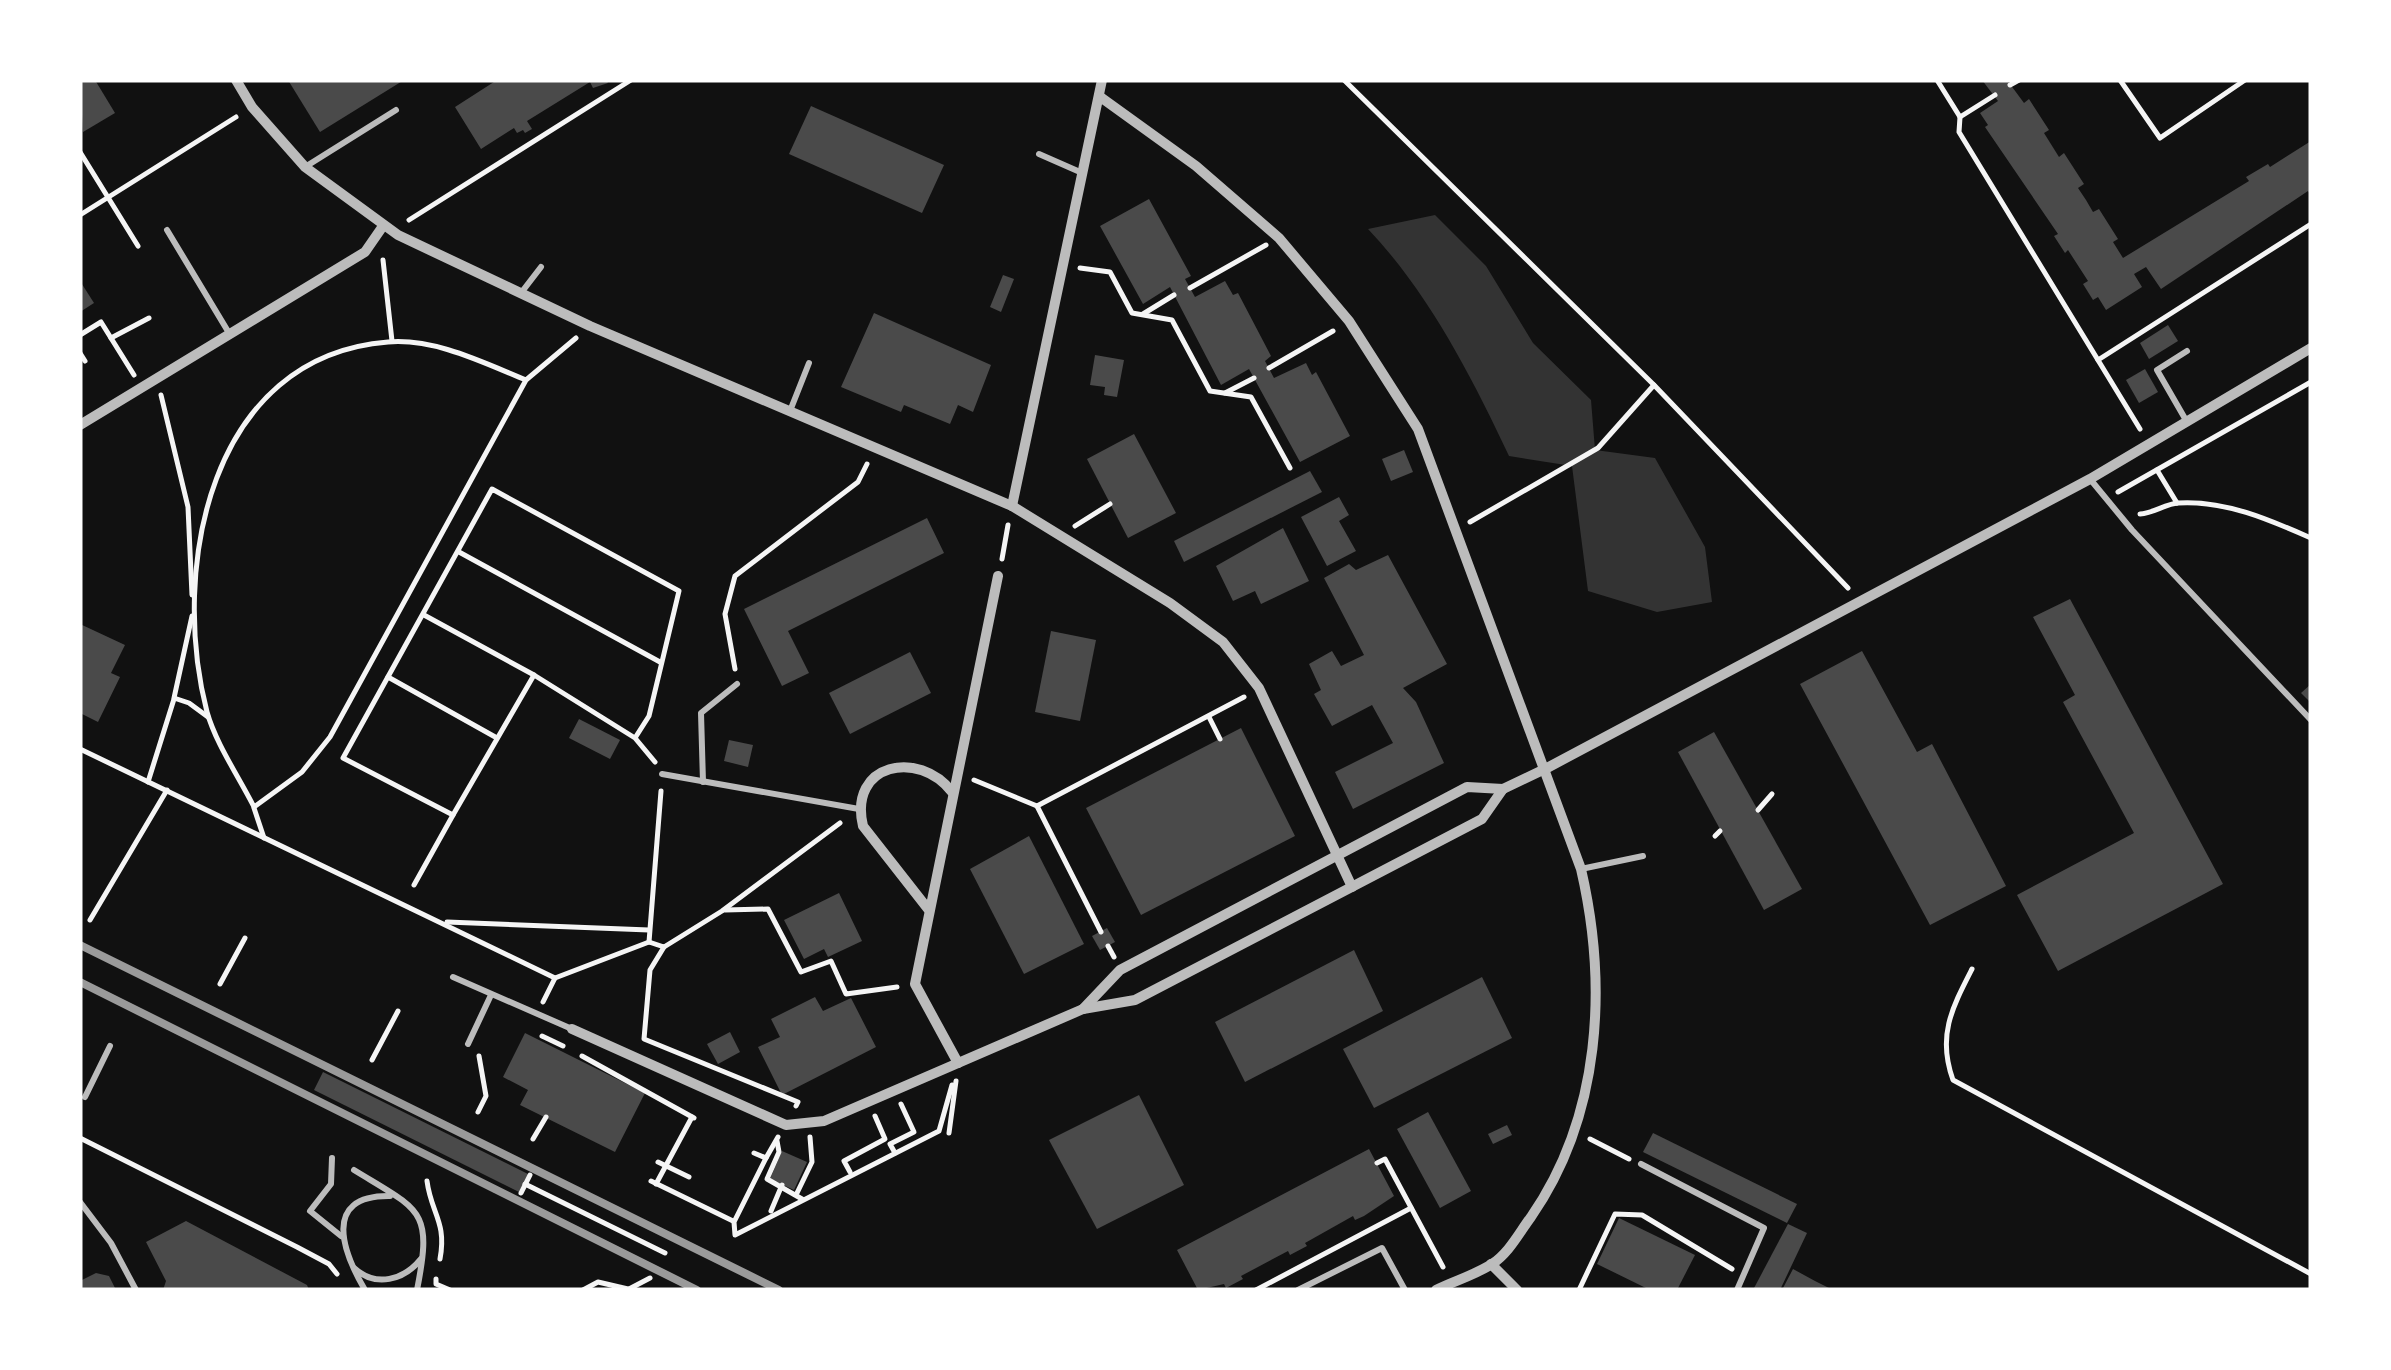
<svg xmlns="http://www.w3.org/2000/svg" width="2391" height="1370" viewBox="0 0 2391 1370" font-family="Cabin,sans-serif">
<rect width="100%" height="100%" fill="#111"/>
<path fill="#333" d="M1435 215 1486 266 1533 343 1591 400 1595 450 1655 458 1705 547 1712 602 1657 612 1588 591 1572 466 1509 456C1472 377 1428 292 1368 229Z"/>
<g fill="#4a4a4a">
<polygon points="80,80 95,80 115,113 83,132"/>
<polygon points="288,80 404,80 320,132"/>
<polygon points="497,80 606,80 608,83 593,88 590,82 527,121 532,129 525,133 523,130 517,133 514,128 481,149 455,107"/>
<polygon points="1982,80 2007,80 2024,103 2029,99 2049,130 2044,133 2059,157 2064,153 2084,184 2078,188 2086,200 2093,212 2099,209 2118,239 2113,242 2123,258 2249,181 2246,177 2268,164 2270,167 2311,141 2311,196 2308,191 2161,289 2146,267 2134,274 2142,287 2106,310 2098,297 2093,300 2083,284 2088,281 2068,250 2065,253 2054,236 2058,234 1985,127 1988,125 1980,113 1998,101"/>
<polygon points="811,106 944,165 922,213 789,154"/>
<polygon points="1149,199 1191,276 1185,279 1195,297 1225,281 1233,295 1238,293 1271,356 1265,361 1274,378 1306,363 1312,375 1316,372 1350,436 1300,462 1249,369 1221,385 1170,287 1143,304 1100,226"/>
<polygon points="1003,275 1014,279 1001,312 990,307"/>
<polygon points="80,281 94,303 80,312"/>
<polygon points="874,313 991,365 973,412 958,405 950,424 904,405 901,412 841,387"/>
<polygon points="2168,325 2178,341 2149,359 2140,343"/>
<polygon points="1095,355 1124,360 1117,397 1104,395 1105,387 1090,385"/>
<polygon points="2145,369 2158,392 2139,403 2126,380"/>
<polygon points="1134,434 1176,513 1128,538 1087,459"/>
<polygon points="1404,450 1413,472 1391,481 1382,459"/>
<polygon points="1310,471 1322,492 1184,562 1174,541"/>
<polygon points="1339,497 1349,515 1339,521 1356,551 1327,566 1301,517"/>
<polygon points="927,518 944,553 788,631 809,673 782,686 744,609"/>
<polygon points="1283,528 1309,581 1261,604 1255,591 1233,601 1216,566"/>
<polygon points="1388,555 1447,664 1403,688 1416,702 1444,763 1353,809 1335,772 1393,743 1372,705 1332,726 1314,694 1321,690 1309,664 1332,651 1341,666 1364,655 1324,578 1349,564 1356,570"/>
<polygon points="2070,599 2223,884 2058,971 2017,895 2134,833 2063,702 2075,695 2033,617"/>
<polygon points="80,624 125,645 111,673 120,677 98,722 80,713"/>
<polygon points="1051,631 1096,640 1080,721 1035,712"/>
<polygon points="1862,651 1917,752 1932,744 2006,886 1930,925 1800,684"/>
<polygon points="910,652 931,693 850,734 829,693"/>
<polygon points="2311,684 2311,703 2301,693"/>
<polygon points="579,719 620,740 610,759 569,738"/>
<polygon points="1241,728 1295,836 1141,915 1086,808"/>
<polygon points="1714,732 1802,889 1764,910 1678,752"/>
<polygon points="729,740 753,745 748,767 724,761"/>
<polygon points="1029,836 1084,944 1024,974 970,869"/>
<polygon points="839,893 862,941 828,957 824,949 804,959 784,920"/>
<polygon points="1107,928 1115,942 1100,950 1092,936"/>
<polygon points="1354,950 1383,1011 1245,1082 1215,1022"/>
<polygon points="1482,977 1512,1038 1374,1108 1343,1049"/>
<polygon points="815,997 823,1011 851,998 876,1047 782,1095 758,1047 780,1037 771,1019"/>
<polygon points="730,1032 740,1052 718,1064 707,1044"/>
<polygon points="525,1033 645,1093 615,1152 520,1105 528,1090 503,1077"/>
<polygon points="323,1072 528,1174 519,1192 314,1090"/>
<polygon points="1139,1095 1184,1185 1097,1229 1049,1140"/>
<polygon points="1428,1112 1471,1191 1440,1208 1397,1129"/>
<polygon points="1507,1125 1512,1135 1493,1144 1488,1134"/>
<polygon points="1653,1133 1797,1204 1787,1223 1643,1152"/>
<polygon points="1369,1149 1394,1196 1364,1216 1355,1220 1353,1216 1305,1243 1307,1246 1290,1255 1288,1251 1241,1276 1243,1279 1226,1288 1224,1284 1198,1290 1177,1250"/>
<polygon points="782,1151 807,1162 794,1190 770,1179"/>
<polygon points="1619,1218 1695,1255 1677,1290 1650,1290 1597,1264"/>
<polygon points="186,1221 307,1285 309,1290 163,1290 166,1281 146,1242"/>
<polygon points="1788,1224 1807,1233 1780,1290 1753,1290"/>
<polygon points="1793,1269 1815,1281 1833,1290 1782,1290"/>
<polygon points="96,1273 109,1276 116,1290 80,1290 80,1281"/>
</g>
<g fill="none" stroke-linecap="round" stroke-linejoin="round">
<g stroke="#f5f5f5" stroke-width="5">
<polyline points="1344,80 1654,385 1848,588"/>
<polyline points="1937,80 1960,117 1959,132 2140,429"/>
<polyline points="2120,80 2160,138 2245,80"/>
<polyline points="2010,85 2019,80"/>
<polyline points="1960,117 1995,95"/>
<polyline points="80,152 138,246"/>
<polyline points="80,215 236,117"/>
<polyline points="409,220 631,80"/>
<polyline points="383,260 392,341"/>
<polyline points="1080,268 1110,272 1132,313 1172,320 1210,391 1251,397 1290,468"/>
<polyline points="1190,288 1266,245"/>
<polyline points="1143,314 1174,295"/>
<polyline points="80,335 101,322 134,375"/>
<polyline points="111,338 149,318"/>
<polyline points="80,353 85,361"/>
<polyline points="2098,360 2311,224"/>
<polyline points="1269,368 1333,331"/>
<path d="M526 380C484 363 435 338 388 342 209 356 170 569 207 712 216 744 239 777 254 807L302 772 330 737 526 380 576 338"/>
<polyline points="1225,393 1254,378"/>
<polyline points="161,395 188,507 192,595"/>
<polyline points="2157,470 2177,503"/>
<polyline points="2118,492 2311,382"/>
<path d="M2140 514C2154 513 2165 504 2178 503 2225 500 2270 520 2311 538"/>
<polyline points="1470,522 1598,448 1654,385"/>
<polyline points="1075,526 1110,504"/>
<polyline points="459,552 660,662"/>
<polyline points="1002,559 1008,525"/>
<polyline points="424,615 534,675"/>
<polyline points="192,616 174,698 189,703 208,717"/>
<polyline points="735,669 725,614 735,576 858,482 867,464"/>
<polyline points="388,677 497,738"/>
<polyline points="1209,717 1220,739"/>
<polyline points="635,738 649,716 679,591 492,489 343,758 453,815 534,675 635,738 655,762"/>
<polyline points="80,749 555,978"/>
<polyline points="974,780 1037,806 1101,932"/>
<polyline points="148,782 174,699"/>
<polyline points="1037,806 1244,697"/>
<polyline points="254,808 264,838"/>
<polyline points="1758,810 1772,794"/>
<polyline points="1715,836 1720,831"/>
<polyline points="414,885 453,815"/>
<polyline points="725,910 768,909 801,972 831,961 846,994 897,987"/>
<polyline points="90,920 167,790"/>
<polyline points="447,922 649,930"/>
<polyline points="649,942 661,791"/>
<polyline points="1108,946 1114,957"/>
<polyline points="664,947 650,970 644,1039 798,1102 796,1106"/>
<path d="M1972 969C1952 1008 1937 1036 1953 1080L2311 1274"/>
<polyline points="220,984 245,938"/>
<polyline points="543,1002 555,978 649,942 664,947 722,911 840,823"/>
<polyline points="542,1036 563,1046"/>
<polyline points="582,1056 694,1118"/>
<polyline points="372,1060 398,1011"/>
<polyline points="478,1112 486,1096 479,1056"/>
<polyline points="949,1133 956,1081"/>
<polyline points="80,1138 297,1247 329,1264 337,1274"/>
<polyline points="533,1139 546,1117"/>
<polyline points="1590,1139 1629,1159"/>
<polyline points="777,1141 779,1152 767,1179 802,1199"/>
<polyline points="754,1153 766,1158 778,1137"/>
<polyline points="895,1153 890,1144 914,1132 901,1104"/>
<polyline points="766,1158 734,1222 735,1235 939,1131 952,1085"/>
<polyline points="658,1162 689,1177"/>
<polyline points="1377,1163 1385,1159 1443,1267"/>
<polyline points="850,1172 844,1161 885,1139 875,1116"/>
<path d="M427 1181C431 1213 447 1222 440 1259"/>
<polyline points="651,1181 733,1221"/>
<polyline points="525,1184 665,1253"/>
<polyline points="656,1184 692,1117"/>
<polyline points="521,1193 530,1175"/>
<polyline points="797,1193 812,1162 810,1137"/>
<polyline points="771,1211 782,1185"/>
<polyline points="436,1279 436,1284 450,1290"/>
<polyline points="629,1289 650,1278"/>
<polyline points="583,1290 598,1282 628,1289"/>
<polyline points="1256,1290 1411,1208"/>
<polyline points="1579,1290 1615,1214 1642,1215 1732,1269"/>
</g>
<g stroke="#bcbcbc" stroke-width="6">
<polyline points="1039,154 1080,172"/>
<polyline points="305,167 396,110"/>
<polyline points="167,230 229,333"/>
<polyline points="521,293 541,267"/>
<polyline points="2187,351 2157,370 2187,422"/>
<polyline points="790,411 809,363"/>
<polyline points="2090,479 2132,530 2311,720"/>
<polyline points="662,774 859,809"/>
<polyline points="703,782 701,713 737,684"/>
<polyline points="1581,869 1643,856"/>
<polyline points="453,977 572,1029"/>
<polyline points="468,1044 491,995"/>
<polyline points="85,1097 110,1046"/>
<polyline points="332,1158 331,1184 310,1211 341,1236"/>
<polyline points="1641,1164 1764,1228 1737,1290"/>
<path d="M354 1170C421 1211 433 1209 417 1290"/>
<polyline points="80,1202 111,1243 136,1290"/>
<path d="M354 1268C376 1288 404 1280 421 1259"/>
<path d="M365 1290C344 1254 320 1195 390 1196"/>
<polyline points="1298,1290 1382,1248 1405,1290"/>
</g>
<g stroke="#bcbcbc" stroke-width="10">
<polyline points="236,80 252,107 305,167 398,235 590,326 1012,506 1170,603 1223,642 1259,688 1352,887"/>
<path d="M1099 96 1196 166 1279 238 1349 321 1418 429 1581 869C1608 986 1601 1116 1531 1217 1519 1233 1509 1253 1492 1264 1475 1275 1454 1281 1436 1290"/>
<polyline points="80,425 365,252 383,226"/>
<polyline points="1012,506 1102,80"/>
<path d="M928 909 863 826C848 763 919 749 952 792"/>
<polyline points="1083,1009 1120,970 1467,787 1503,789 1547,768 2090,479 2311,348"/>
<polyline points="572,1029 786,1125 824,1121 1083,1009 1135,1000 1482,819 1503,789"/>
<polyline points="958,1063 915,984 998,576"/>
<polyline points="1491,1264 1517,1290"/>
</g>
<g stroke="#9a9a9a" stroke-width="8">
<polyline points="80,945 779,1290"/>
<polyline points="80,982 697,1290"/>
</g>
</g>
<rect width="2391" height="1370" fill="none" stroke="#ffffff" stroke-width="165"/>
</svg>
